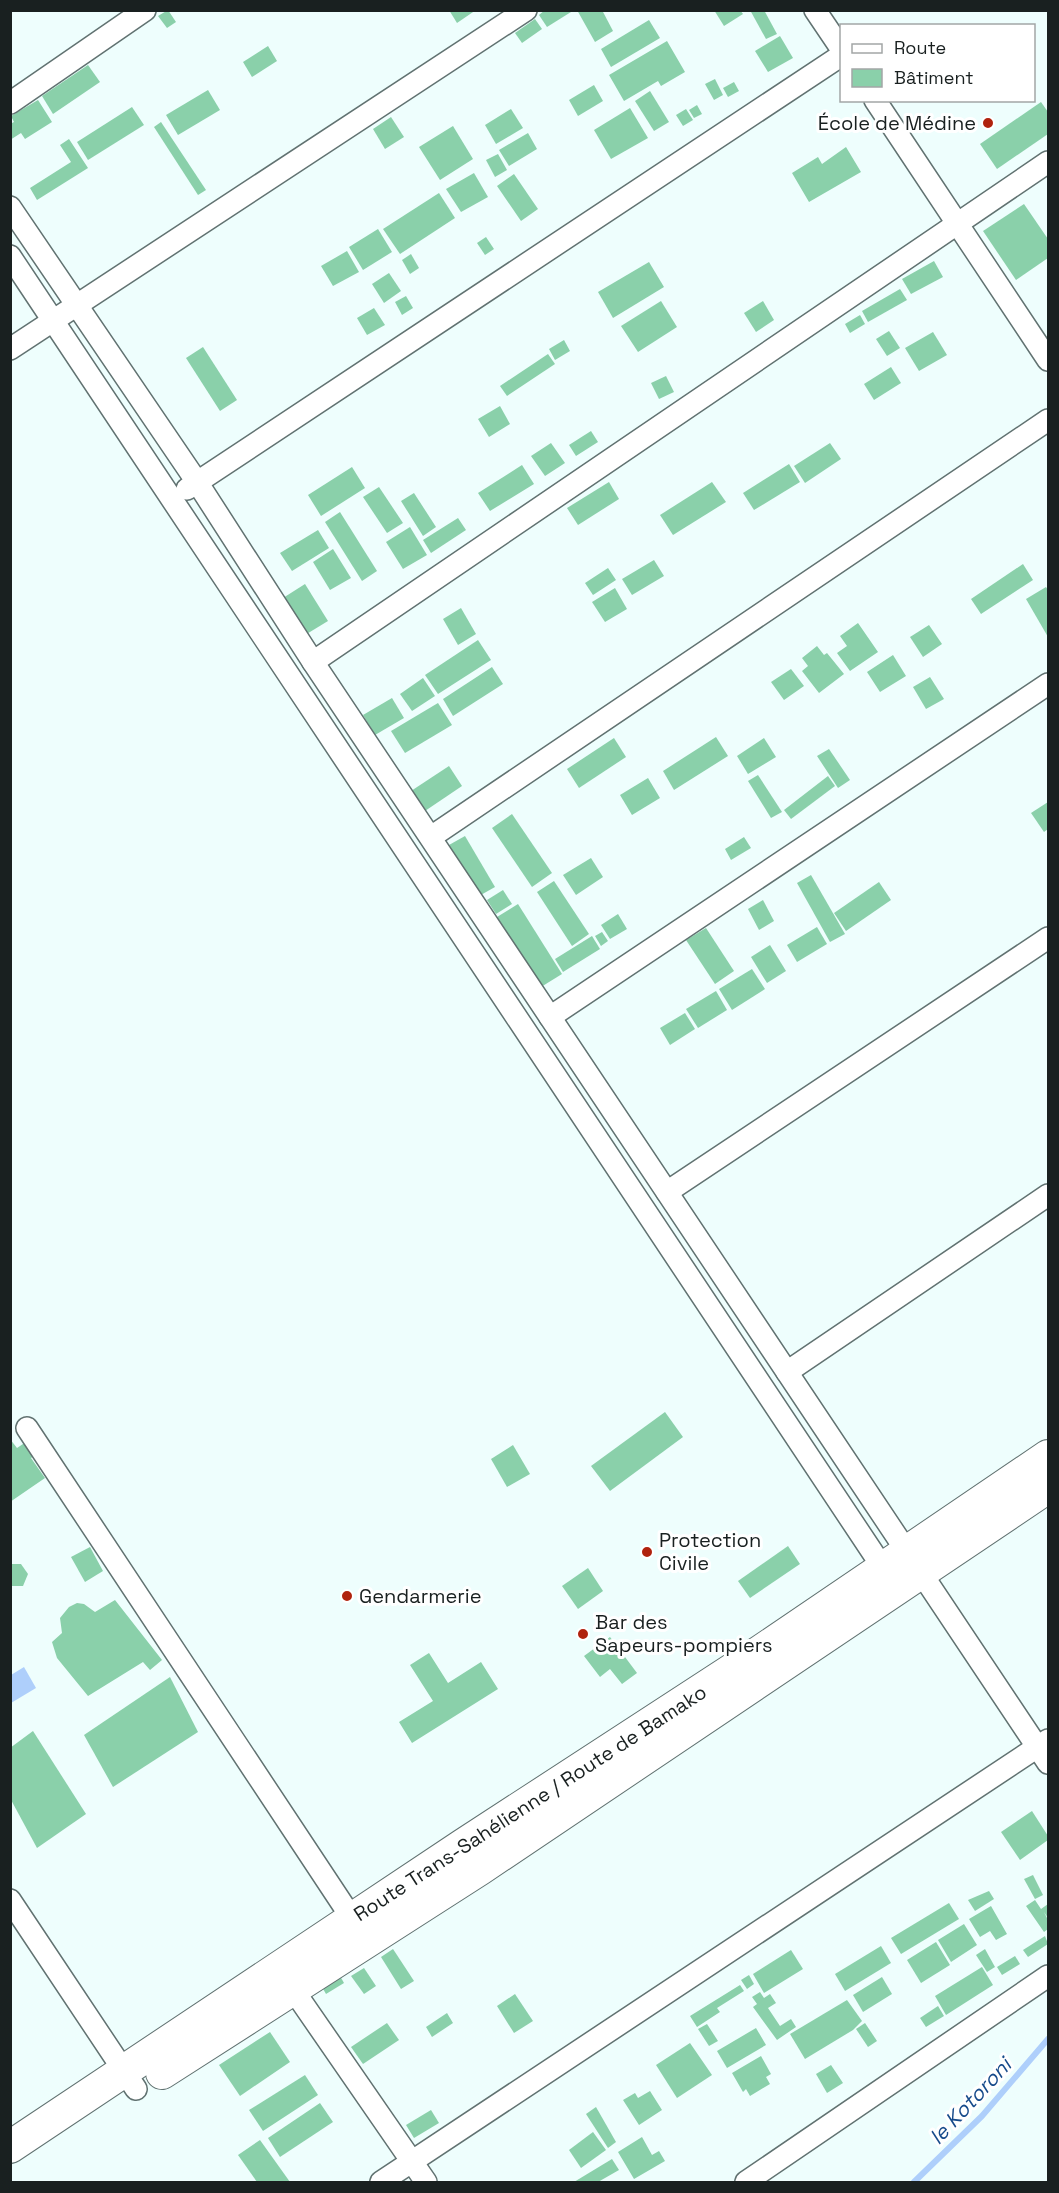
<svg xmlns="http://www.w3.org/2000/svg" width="1059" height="2193" viewBox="0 0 1059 2193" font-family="'Space Grotesk',sans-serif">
<rect width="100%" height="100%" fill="#eefefd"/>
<polygon fill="#aecffb" points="24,1667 36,1688 11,1703 11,1675"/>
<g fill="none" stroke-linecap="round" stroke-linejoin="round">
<polyline stroke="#aecffb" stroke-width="6" points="914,2182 982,2116 1048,2039"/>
</g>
<g fill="#8ad0aa">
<polygon points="168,10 176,22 167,28 158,16"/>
<polygon points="449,10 476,10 457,23"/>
<polygon points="545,10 570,10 571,12 547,27 539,15"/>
<polygon points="577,10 602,10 613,31 595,42"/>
<polygon points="714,10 740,10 743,14 724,26"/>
<polygon points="750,10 764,10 777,34 766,39"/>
<polygon points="535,19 542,29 522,43 515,33"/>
<polygon points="649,20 660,38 611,67 601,49"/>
<polygon points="780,36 793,58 768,72 755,51"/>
<polygon points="667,41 685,72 661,86 658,81 624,101 609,75"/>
<polygon points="268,46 277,61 252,77 243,62"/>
<polygon points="88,65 100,82 53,114 42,96"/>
<polygon points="715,79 723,95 714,100 705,84"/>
<polygon points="734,82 739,91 728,97 723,88"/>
<polygon points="594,85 603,101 578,116 569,100"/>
<polygon points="208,90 220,110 178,135 166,115"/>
<polygon points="650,91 669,122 654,131 635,101"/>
<polygon points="38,100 52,122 25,139 21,133 10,140 10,124 14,122 11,116"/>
<polygon points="1041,102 1048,112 1048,134 997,169 980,144"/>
<polygon points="697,105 702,114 694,118 689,110"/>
<polygon points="132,107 144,125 88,160 77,142"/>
<polygon points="630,108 648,138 611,159 594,130"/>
<polygon points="511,109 523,128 496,144 485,125"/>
<polygon points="686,109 693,120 683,126 676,115"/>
<polygon points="391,117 404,137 385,149 373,129"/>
<polygon points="161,122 206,190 198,195 154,127"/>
<polygon points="453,126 473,159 440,180 419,147"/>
<polygon points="528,133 537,149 509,166 499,150"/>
<polygon points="69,139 88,168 37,200 30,188 71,162 60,145"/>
<polygon points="846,147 861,172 809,202 792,173 818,157 822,164"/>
<polygon points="498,154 507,170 495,177 486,160"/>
<polygon points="474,173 488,197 461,212 446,189"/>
<polygon points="514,174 538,209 521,221 497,186"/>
<polygon points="439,193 455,218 400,254 383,229"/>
<polygon points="1024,204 1048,239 1048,258 1016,280 983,231"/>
<polygon points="378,229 392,252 363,270 349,247"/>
<polygon points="486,237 494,249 485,255 477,243"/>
<polygon points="347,251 359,272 333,286 321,266"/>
<polygon points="411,254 419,268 410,274 402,260"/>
<polygon points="934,261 943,277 911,294 902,279"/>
<polygon points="649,262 664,287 613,318 598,292"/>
<polygon points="389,273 401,291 384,303 372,284"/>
<polygon points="900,289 907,300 868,322 862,311"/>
<polygon points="406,296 413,308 402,315 395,302"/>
<polygon points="661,301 677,327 638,352 621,326"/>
<polygon points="763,301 774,320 756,332 744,313"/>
<polygon points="374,308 385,325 367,335 357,318"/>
<polygon points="860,315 865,324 850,333 845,324"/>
<polygon points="889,331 900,348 887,356 876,339"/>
<polygon points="933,332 947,355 919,371 905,348"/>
<polygon points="564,340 570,351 555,360 549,349"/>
<polygon points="203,347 237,400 220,411 186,358"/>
<polygon points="548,354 555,364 507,396 500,386"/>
<polygon points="891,367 901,383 874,400 864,384"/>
<polygon points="666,376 674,392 659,399 651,383"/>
<polygon points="500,406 510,424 489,437 478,419"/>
<polygon points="591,431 598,442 576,456 569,445"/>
<polygon points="551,443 565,463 545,476 531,456"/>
<polygon points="830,443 841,459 805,483 794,466"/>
<polygon points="789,464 800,482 754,510 743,493"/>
<polygon points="522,465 534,484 490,511 478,493"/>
<polygon points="352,467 365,488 321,516 308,495"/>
<polygon points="609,482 619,499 578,525 567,508"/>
<polygon points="712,482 726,502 673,535 660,515"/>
<polygon points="379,487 403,523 387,533 363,497"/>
<polygon points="414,493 436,527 423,536 401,501"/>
<polygon points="340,512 377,571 362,581 325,522"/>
<polygon points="458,518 466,530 431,553 423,540"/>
<polygon points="410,527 427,555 403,569 386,542"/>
<polygon points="318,530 329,548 292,571 280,553"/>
<polygon points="333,549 351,578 330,590 313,562"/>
<polygon points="654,560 664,576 632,595 622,579"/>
<polygon points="1023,564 1033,580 981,614 971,599"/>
<polygon points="608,568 616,580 593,595 585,583"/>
<polygon points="305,584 328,621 305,635 283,598"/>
<polygon points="1046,587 1048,590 1048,637 1026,599"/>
<polygon points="615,588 627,609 605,622 592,602"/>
<polygon points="461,608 476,634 458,645 443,619"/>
<polygon points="858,623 878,652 850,671 837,653 847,646 840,636"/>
<polygon points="929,625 942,644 923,657 910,637"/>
<polygon points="478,640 491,660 438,694 425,675"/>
<polygon points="817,646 824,655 827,653 844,674 819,693 802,671 808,666 802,658"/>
<polygon points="893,655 906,676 880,692 867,672"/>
<polygon points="492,667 503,684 453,716 443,699"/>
<polygon points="791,669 804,686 784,700 771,682"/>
<polygon points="930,677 944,699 926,709 913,687"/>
<polygon points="423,678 435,696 412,711 400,694"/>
<polygon points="392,698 404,718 375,735 363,715"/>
<polygon points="438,703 452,725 405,753 391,731"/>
<polygon points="716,737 728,756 674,790 663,771"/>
<polygon points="614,738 626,757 579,788 567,769"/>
<polygon points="764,738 776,757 748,774 737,756"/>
<polygon points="829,749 850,780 838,788 817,756"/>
<polygon points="449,766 462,786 425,811 411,791"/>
<polygon points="758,775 782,812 771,818 748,781"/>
<polygon points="828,776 835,786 791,819 784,810"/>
<polygon points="648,778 660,798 632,815 620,795"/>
<polygon points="1048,802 1048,829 1044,832 1031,813"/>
<polygon points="512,814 552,873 532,887 492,828"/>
<polygon points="465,836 495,887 479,896 449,845"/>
<polygon points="744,837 751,848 731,860 725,849"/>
<polygon points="591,858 603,877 576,895 563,875"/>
<polygon points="811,875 845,934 830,942 797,883"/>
<polygon points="554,881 589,934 572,946 537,892"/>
<polygon points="879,882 891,900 846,931 834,913"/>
<polygon points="503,890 512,904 496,914 487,900"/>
<polygon points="763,900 774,921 759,930 748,909"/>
<polygon points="518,904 562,974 541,987 497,917"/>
<polygon points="618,914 627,929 610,939 601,925"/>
<polygon points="817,927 827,944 797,962 787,945"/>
<polygon points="706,928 734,971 715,984 686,940"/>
<polygon points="602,932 608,941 601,946 595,936"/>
<polygon points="592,936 600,949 563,972 555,959"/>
<polygon points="770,945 786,971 767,983 751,957"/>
<polygon points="752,969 765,989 732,1010 719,989"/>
<polygon points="716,991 727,1010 698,1028 686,1009"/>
<polygon points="685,1013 695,1029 670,1045 660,1028"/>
<polygon points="665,1412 683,1437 610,1491 591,1466"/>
<polygon points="10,1439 17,1448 29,1440 38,1453 31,1458 45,1478 10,1502"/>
<polygon points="513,1445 530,1474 507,1487 491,1459"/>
<polygon points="788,1546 800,1564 750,1598 738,1581"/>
<polygon points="90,1547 103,1571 85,1582 71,1557"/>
<polygon points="10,1564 21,1564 28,1574 23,1586 10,1586"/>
<polygon points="588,1568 603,1591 578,1609 562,1586"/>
<polygon points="115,1600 162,1660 150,1670 143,1662 88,1696 57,1658 52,1642 62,1633 60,1618 69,1607 77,1603 84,1604 95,1612"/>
<polygon points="610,1637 637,1673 622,1684 610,1669 600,1677 584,1656"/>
<polygon points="429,1653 448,1683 481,1662 498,1689 412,1743 399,1722 433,1701 410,1665"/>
<polygon points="170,1677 198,1732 113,1787 84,1735"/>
<polygon points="33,1731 86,1814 37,1848 10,1798 10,1748"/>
<polygon points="1032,1811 1048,1836 1048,1840 1020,1860 1001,1832"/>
<polygon points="1033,1875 1043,1895 1035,1899 1024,1879"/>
<polygon points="989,1891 994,1899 975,1911 968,1900"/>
<polygon points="1035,1900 1041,1909 1048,1904 1048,1918 1044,1912 1048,1920 1048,1929 1044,1932 1026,1906"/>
<polygon points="949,1903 959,1919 901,1954 891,1938"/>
<polygon points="991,1906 1007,1934 996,1940 990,1931 980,1937 969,1919"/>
<polygon points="964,1924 977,1945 951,1962 938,1940"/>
<polygon points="1045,1936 1048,1944 1028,1957 1023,1950"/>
<polygon points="936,1942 950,1965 921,1983 907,1960"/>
<polygon points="881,1946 891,1963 845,1991 835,1974"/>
<polygon points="393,1949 414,1981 401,1989 381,1957"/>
<polygon points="985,1949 995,1967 987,1972 976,1955"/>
<polygon points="791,1950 803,1969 764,1993 753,1974"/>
<polygon points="1015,1956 1020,1964 1002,1975 997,1967"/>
<polygon points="982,1967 993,1985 946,2015 935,1996"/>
<polygon points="364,1968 376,1986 364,1994 351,1976"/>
<polygon points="336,1969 344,1983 326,1994 318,1980"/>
<polygon points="749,1975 754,1984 747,1989 741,1980"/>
<polygon points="882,1977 892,1994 863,2012 853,1995"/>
<polygon points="740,1985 744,1991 717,2008 720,2012 697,2027 690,2016"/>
<polygon points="760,1992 764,1998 770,1994 776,2003 768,2008 780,2026 791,2019 796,2027 777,2040 753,2007 757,2004 752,1997"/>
<polygon points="515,1994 533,2021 514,2033 497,2006"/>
<polygon points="847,2000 862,2021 853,2030 805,2059 790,2034"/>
<polygon points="938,2006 944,2016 926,2027 920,2018"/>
<polygon points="447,2013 453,2023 432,2037 426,2027"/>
<polygon points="387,2023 399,2040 363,2064 351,2047"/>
<polygon points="865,2023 877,2041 868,2047 856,2029"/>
<polygon points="707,2024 718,2041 709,2046 698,2029"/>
<polygon points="756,2028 766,2045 727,2068 717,2051"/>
<polygon points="270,2032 290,2062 240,2096 219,2065"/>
<polygon points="690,2043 712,2075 677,2098 656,2065"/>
<polygon points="761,2056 771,2074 766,2077 770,2084 750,2096 746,2089 743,2092 732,2073"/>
<polygon points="831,2065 843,2083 827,2093 816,2074"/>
<polygon points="305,2075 318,2095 263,2131 249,2110"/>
<polygon points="650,2091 662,2110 639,2125 623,2100 635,2093 638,2098"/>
<polygon points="320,2103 333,2122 280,2157 268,2138"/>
<polygon points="596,2107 616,2142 608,2148 586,2114"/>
<polygon points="431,2110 439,2123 414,2138 406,2125"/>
<polygon points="593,2132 606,2150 581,2168 569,2150"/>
<polygon points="642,2137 652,2155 659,2151 665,2161 634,2179 618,2152"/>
<polygon points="260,2140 290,2182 257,2182 238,2155"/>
<polygon points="612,2159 619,2170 598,2182 574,2182"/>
</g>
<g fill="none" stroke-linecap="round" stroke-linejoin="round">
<defs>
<g id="minor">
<polyline points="815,10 842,50"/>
<polyline points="875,100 1048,360"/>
<polyline points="10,103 145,10"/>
<polyline points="10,207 197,482 313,662 1048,1763"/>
<polyline points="10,256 889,1577"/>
<polyline points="10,349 526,10"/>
<polyline points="187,489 842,55"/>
<polyline points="313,662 1048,162"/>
<polyline points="431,837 1048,420"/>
<polyline points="550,1017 1048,684"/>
<polyline points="667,1192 1048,938"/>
<polyline points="787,1372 1048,1195"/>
<polyline points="27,1428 353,1920"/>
<polyline points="10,1900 136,2089"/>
<polyline points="292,1988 426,2182"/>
<polyline points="381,2182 1048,1740"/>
<polyline points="746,2182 1048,1976"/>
</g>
<g id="highway">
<polyline points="162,2073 480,1869 1048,1487"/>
<polyline points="10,2147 463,1845 761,1651 1048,1456"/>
</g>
</defs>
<use href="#minor" stroke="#617271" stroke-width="24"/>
<use href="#highway" stroke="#617271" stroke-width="34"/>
<use href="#minor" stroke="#fff" stroke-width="21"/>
<use href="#highway" stroke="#fff" stroke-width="32"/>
</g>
<g fill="#b0220d" stroke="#fff" stroke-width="2">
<circle cx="988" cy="123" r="6"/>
<circle cx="647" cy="1552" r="6"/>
<circle cx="347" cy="1596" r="6"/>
<circle cx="583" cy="1634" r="6"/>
</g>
<g text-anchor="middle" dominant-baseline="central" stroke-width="6" stroke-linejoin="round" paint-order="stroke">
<g font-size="20" fill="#192020" stroke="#fff" text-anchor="start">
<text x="976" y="123" text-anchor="end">École de Médine</text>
<text x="659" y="1540">Protection<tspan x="659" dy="23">Civile</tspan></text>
<text x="359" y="1596">Gendarmerie</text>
<text x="595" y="1622">Bar des<tspan x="595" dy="23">Sapeurs-pompiers</tspan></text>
</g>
<g font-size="20" fill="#192020" stroke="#fff">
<text transform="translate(530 1803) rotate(-33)">Route Trans-Sahélienne / Route de Bamako</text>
</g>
<g font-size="21" font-style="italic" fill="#174b8b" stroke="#fff">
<text transform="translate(970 2101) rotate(-47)">le Kotoroni</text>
</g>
</g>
<rect width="1059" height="2193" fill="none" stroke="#192020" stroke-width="24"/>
<rect x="840" y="24" width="195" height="78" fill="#ffffff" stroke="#a3a6a6" stroke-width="1.5"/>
<rect x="852" y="44" width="30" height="9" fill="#ffffff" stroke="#a3a6a6" stroke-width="1.5"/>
<text x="894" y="54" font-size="18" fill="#192020">Route</text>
<rect x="852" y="69" width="30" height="18" fill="#8ad0aa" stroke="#a3a6a6" stroke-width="1.5"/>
<text x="894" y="84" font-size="18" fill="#192020">Bâtiment</text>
</svg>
